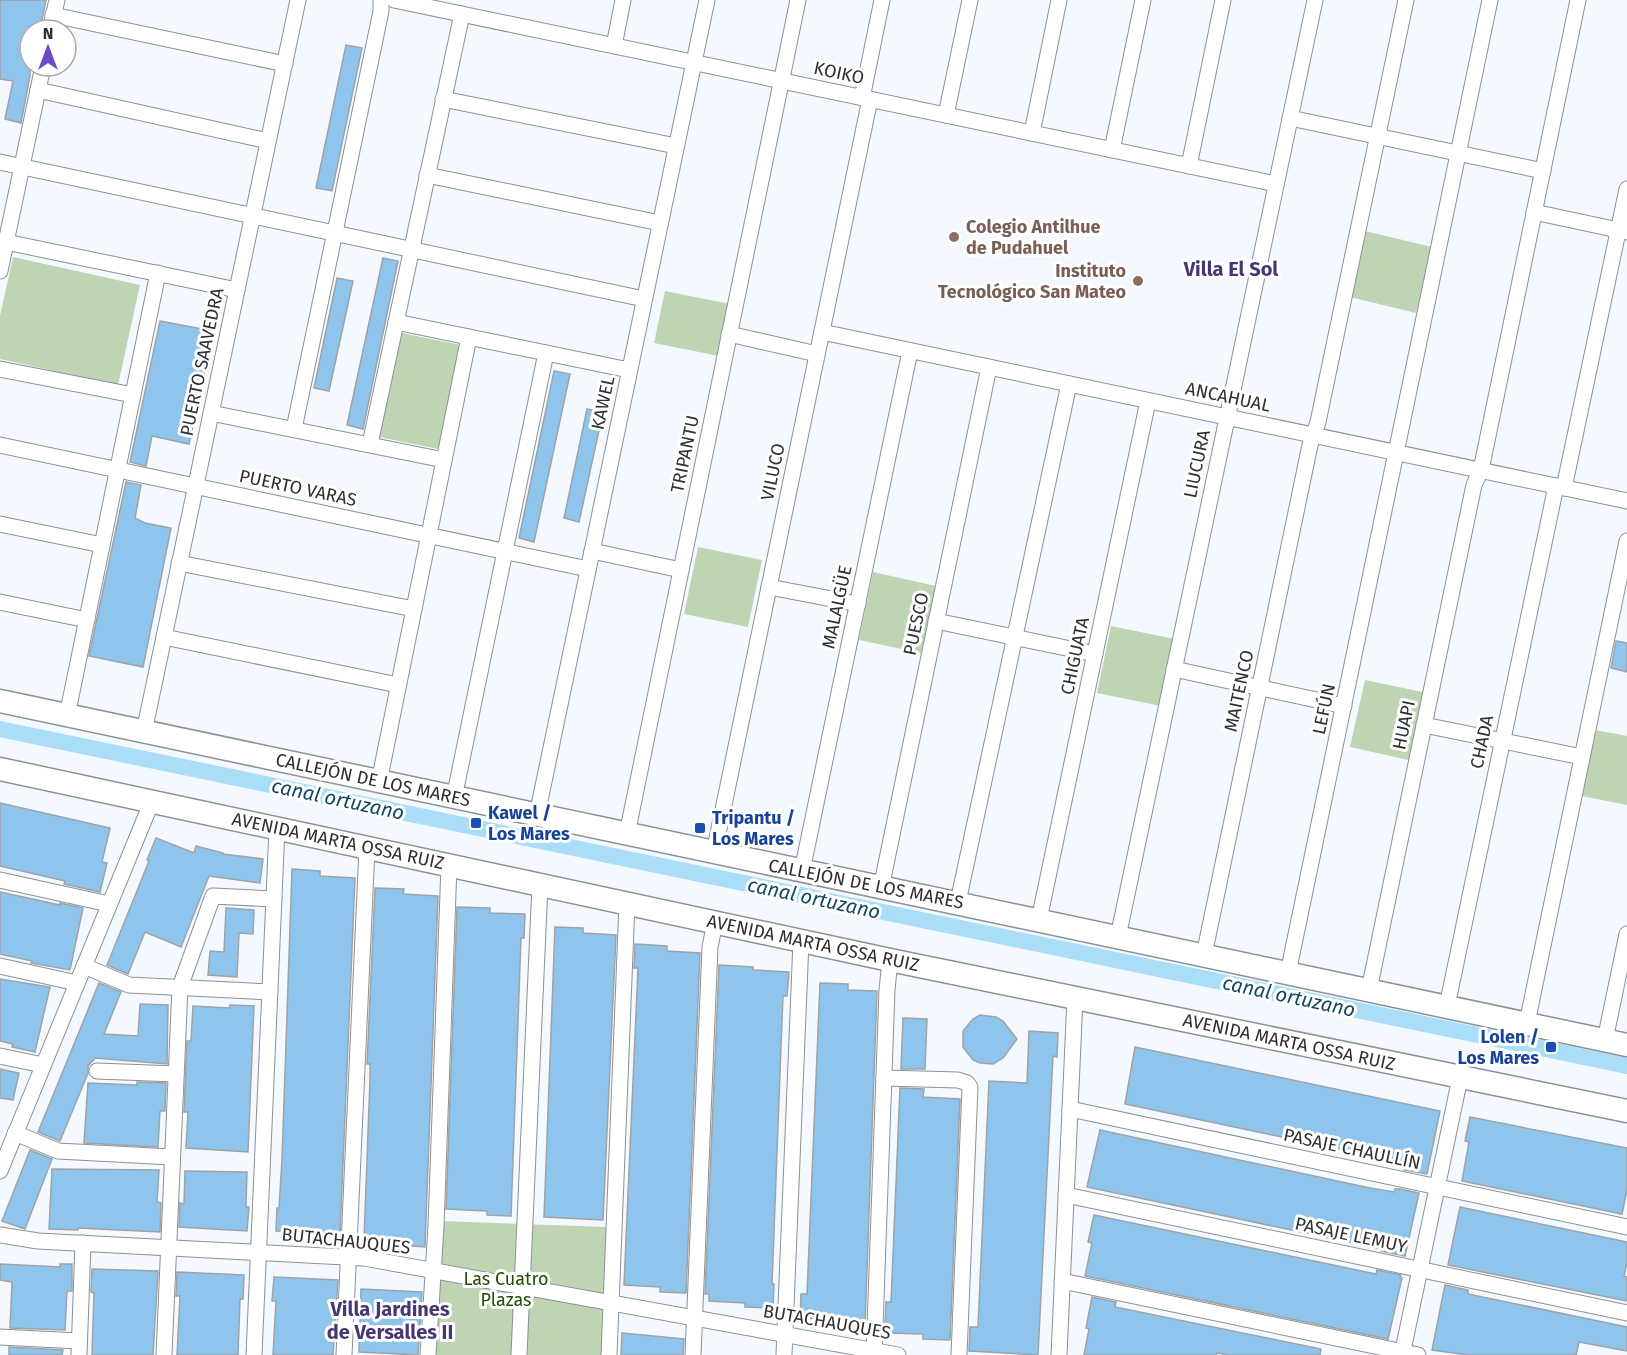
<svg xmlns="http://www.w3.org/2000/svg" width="1627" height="1355" viewBox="0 0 1627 1355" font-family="'Fira Sans',sans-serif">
<rect width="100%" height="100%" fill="#f3f9fe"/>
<g fill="#bed4b3">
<polygon points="1365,231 1432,247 1416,313 1350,297"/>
<polygon points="13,257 140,285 118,385 0,359 0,316"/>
<polygon points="665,291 730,304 719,356 654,343"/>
<polygon points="402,333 461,345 438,449 379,437"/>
<polygon points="698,547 762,560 748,627 684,614"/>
<polygon points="873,572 936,586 921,653 859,640"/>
<polygon points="1111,626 1175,639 1161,706 1097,693"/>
<polygon points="1365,680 1427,693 1413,761 1350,747"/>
<polygon points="1595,730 1627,736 1627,805 1582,796"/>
<polygon points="441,1221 607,1227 602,1355 435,1355"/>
</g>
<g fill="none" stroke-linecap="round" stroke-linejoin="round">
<polyline stroke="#aaddf7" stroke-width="16" points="0,729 1627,1066"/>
</g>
<g fill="#8fc5ed" stroke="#9da3a7" stroke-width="1.5">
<polygon points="0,0 46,0 40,30 30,30 30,76 21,123 5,119 13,81 0,79"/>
<polygon points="346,45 362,48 332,191 316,188"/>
<polygon points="383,258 398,261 363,429 347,425"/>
<polygon points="337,278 353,281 329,391 314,388"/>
<polygon points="160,321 213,331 189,444 152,436 146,466 130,462"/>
<polygon points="554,371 570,374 534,542 519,538"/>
<polygon points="587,409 603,412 579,522 564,518"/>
<polygon points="126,482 141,485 135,518 145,523 171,528 143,667 89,656"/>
<polygon points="1616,641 1627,643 1627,672 1611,668"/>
<polygon points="0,803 110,828 102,862 107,863 100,892 64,884 65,881 0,866"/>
<polygon points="156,838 194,853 196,846 223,853 223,854 263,859 260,883 209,876 181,947 145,932 128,974 107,965 149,861 147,860"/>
<polygon points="292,869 320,871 320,876 355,878 340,1234 276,1231 277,1208 279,1208 282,1159"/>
<polygon points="375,888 404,889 403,894 438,896 425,1247 398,1245 398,1241 364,1240 370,1079 370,1064 367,1064"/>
<polygon points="0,892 60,905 60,903 83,908 70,970 31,963 32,961 0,954"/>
<polygon points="457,907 490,908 490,913 525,914 524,938 521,938 511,1216 487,1215 487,1211 446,1209"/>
<polygon points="226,908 254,910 253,934 239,933 237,977 208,975 210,951 224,952"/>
<polygon points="555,927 583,928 583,933 616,935 603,1220 544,1217"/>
<polygon points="635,944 667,946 667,951 700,953 686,1293 660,1292 660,1287 624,1285 638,968 634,968"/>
<polygon points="719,965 753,967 753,970 789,972 787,996 783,996 781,1046 772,1284 774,1284 773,1308 745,1307 745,1303 709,1301 709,1294 705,1294"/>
<polygon points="0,979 50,987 35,1052 12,1047 13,1044 0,1041"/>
<polygon points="99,983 121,992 104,1034 138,1036 140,1004 168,1005 167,1064 95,1058 88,1066 88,1073 60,1141 38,1132"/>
<polygon points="820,983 848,984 848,990 877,991 865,1325 839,1324 839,1319 800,1318 801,1294 807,1294"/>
<polygon points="230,1005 254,1006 248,1152 186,1148 188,1112 184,1112 187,1041 191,1041 193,1006 229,1008"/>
<polygon points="980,1015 996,1017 1003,1021 1017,1039 1003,1058 993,1064 980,1063 973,1060 963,1047 963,1031 973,1019"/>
<polygon points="903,1018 927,1019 925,1069 901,1069"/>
<polygon points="1029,1031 1058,1033 1057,1057 1053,1056 1038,1355 969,1351 970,1327 978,1327 989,1081 1027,1083"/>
<polygon points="1135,1047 1440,1111 1427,1174 1404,1170 1405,1163 1125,1104"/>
<polygon points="0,1069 19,1073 13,1100 0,1098"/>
<polygon points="137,1082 166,1083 165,1111 160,1111 158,1147 84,1143 88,1083 137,1085"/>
<polygon points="900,1088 924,1089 923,1097 960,1099 950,1340 923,1339 923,1334 887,1333 887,1326 885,1326 886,1302 891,1302"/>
<polygon points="1470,1117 1627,1148 1627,1190 1622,1214 1462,1181 1469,1142 1465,1141"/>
<polygon points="1100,1130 1370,1188 1394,1192 1395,1189 1400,1189 1419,1193 1405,1256 1381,1251 1382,1249 1087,1187"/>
<polygon points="30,1150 52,1159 25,1229 2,1221"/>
<polygon points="52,1169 159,1170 157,1202 161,1203 160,1232 78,1228 78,1230 49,1229"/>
<polygon points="185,1171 247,1172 246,1207 249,1207 247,1231 179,1227 180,1203 184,1204"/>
<polygon points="1460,1207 1627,1242 1627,1263 1624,1276 1627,1277 1627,1301 1448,1265"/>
<polygon points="1094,1215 1376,1274 1377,1270 1401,1275 1400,1278 1402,1278 1388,1339 1085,1276 1092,1243 1088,1242"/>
<polygon points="0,1264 60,1267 60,1264 72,1264 72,1291 67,1291 65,1330 10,1328 12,1282 0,1280"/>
<polygon points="92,1269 158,1271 153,1355 92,1355 94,1293 91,1292"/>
<polygon points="177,1272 244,1275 243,1299 240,1299 238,1355 177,1355 180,1296 176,1296"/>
<polygon points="274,1277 338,1280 333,1355 273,1355 276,1301 272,1301"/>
<polygon points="1445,1285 1468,1290 1468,1294 1627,1327 1627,1351 1579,1342 1576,1355 1468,1355 1432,1350"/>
<polygon points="361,1289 422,1292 418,1355 359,1352"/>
<polygon points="1092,1297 1116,1302 1115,1307 1321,1349 1320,1355 1229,1355 1217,1353 1216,1355 1084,1355 1089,1329 1086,1328"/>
<polygon points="622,1333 684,1339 683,1355 621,1355"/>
<polygon points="9,1347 63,1350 62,1355 9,1355"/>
</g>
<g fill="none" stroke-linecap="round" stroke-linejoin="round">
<defs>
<g id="street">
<polyline points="394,0 1276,184"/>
<polyline points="53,15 285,64"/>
<polyline points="50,30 57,0"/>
<polyline points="614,46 623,0"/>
<polyline points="38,90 268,141"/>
<polyline points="862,98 882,0"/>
<polyline points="443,99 676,146"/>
<polyline points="946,115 970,0"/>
<polyline points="1290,118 1543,171"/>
<polyline points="1032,133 1059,0"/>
<polyline points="1112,150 1143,0"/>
<polyline points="0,162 644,299"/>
<polyline points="1189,166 1223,0"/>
<polyline points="427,175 660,223"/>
<polyline points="1534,212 1627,232"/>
<polyline points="6,242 237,290"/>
<polyline points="0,271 43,66"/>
<polyline points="396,322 629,370"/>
<polyline points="822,332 1627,501"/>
<polyline points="729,334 817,354"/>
<polyline points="0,369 133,395"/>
<polyline points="211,413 444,460"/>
<polyline points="294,429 381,11 381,0"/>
<polyline points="370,444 462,14"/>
<polyline points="0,445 588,569"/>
<polyline points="1564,488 1627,189"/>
<polyline points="0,524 102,545"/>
<polyline points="592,551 681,570"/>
<polyline points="179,563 414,609"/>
<polyline points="769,587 858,604"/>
<polyline points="0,602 87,620"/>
<polyline points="936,621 1095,654"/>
<polyline points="164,637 398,685"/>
<polyline points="1174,669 1344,706"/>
<polyline points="67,716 158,273"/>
<polyline points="1424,725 1582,757"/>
<polyline points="144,732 298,0"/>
<polyline points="379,782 469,337"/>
<polyline points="454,798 546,353"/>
<polyline points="537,815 707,0"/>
<polyline points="627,834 798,0"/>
<polyline points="714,853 870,99"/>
<polyline points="802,871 910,351"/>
<polyline points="0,880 109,904"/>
<polyline points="881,888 989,367"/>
<polyline points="958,902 1069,384"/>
<polyline points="1039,920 1148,401"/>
<polyline points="1118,937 1315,0"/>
<polyline points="1204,955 1310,445 1318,422 1406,0"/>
<polyline points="0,966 77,983"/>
<polyline points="84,966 129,985 270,992"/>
<polyline points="1288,973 1490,0"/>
<polyline points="1369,990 1474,485 1481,470 1578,0"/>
<polyline points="1447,1006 1556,486"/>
<polyline points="1527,1023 1627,541"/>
<polyline points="1605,1040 1627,934"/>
<polyline points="0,1056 43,1065"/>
<polyline points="97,1071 176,1074"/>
<polyline points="884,1078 958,1080 967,1083 970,1087 959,1355"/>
<polyline points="1070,1109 1627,1227"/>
<polyline points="15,1133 58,1151 172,1157"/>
<polyline points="0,1171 152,801"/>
<polyline points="1066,1195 1627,1313"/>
<polyline points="0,1235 38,1241 364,1258 898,1355"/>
<polyline points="1062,1281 1418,1355"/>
<polyline points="0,1337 79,1341"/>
<polyline points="79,1355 83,1243"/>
<polyline points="164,1355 180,987 213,896 274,899"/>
<polyline points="254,1355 277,828"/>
<polyline points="344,1355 367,848"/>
<polyline points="428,1355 436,1226 449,865"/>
<polyline points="519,1355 540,885"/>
<polyline points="609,1355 627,903"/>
<polyline points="693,1355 710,947 715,922"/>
<polyline points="784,1355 801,941"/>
<polyline points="874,1355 887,990 890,960"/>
<polyline points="1059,1355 1075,998"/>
<polyline points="1402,1355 1460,1078"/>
</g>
<g id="secondary">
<polyline points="0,701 1627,1045"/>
<polyline points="0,769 890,960 1627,1111"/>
</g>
</defs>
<use href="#street" stroke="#8b9195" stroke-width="17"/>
<use href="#secondary" stroke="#8b9195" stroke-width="25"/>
<use href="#street" stroke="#fff" stroke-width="15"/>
<use href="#secondary" stroke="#fff" stroke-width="22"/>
</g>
<g fill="#8d6e63" stroke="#fff" stroke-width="2">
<circle cx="954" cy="237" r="6"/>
<circle cx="1138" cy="281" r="6"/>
</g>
<g fill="#1a4fb4" stroke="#fff" stroke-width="2">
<rect x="470" y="817" width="12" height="12" rx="3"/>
<rect x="694" y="822" width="12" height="12" rx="3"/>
<rect x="1545" y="1041" width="12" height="12" rx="3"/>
</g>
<g text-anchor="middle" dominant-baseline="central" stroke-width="6" stroke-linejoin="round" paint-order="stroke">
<g font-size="18" fill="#2d2f31" stroke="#fff">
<text transform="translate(839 73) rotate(12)">KOIKO</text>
<text transform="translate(202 362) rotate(-78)">PUERTO SAAVEDRA</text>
<text transform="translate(1228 397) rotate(12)">ANCAHUAL</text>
<text transform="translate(603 403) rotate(-78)">KAWEL</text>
<text transform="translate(685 454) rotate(-78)">TRIPANTU</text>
<text transform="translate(1197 464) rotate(-78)">LIUCURA</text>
<text transform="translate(773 472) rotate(-78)">VILUCO</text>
<text transform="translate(298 488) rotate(12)">PUERTO VARAS</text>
<text transform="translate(837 607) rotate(-78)">MALALGÜE</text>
<text transform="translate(916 624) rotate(-78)">PUESCO</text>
<text transform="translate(1075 656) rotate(-78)">CHIGUATA</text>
<text transform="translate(1239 691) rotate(-78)">MAITENCO</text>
<text transform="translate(1324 709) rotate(-78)">LEFÚN</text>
<text transform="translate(1404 725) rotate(-78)">HUAPI</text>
<text transform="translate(1482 742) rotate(-78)">CHADA</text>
<text transform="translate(373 780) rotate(12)">CALLEJÓN DE LOS MARES</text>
<text transform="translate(338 841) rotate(12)">AVENIDA MARTA OSSA RUIZ</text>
<text transform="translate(866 884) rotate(11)">CALLEJÓN DE LOS MARES</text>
<text transform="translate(813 943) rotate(12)">AVENIDA MARTA OSSA RUIZ</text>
<text transform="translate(1289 1042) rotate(12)">AVENIDA MARTA OSSA RUIZ</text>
<text transform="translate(1352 1149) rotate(12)">PASAJE CHAULLÍN</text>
<text transform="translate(1351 1235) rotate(12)">PASAJE LEMUY</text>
<text transform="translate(346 1241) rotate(6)">BUTACHAUQUES</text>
<text transform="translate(827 1322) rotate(10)">BUTACHAUQUES</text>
</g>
<g font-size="18" font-weight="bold" fill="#785e54" stroke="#fff" text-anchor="start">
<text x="966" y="227">Colegio Antilhue<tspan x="966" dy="21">de Pudahuel</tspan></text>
<text x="1126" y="271" text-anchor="end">Instituto<tspan x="1126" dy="21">Tecnológico San Mateo</tspan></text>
</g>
<g font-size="18" font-weight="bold" fill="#164399" stroke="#fff" text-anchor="start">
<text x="488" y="813">Kawel /<tspan x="488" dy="21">Los Mares</tspan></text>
<text x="712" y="818">Tripantu /<tspan x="712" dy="21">Los Mares</tspan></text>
<text x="1539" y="1037" text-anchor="end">Lolen /<tspan x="1539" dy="21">Los Mares</tspan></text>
</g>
<g font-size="18" fill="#234d01" stroke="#fff">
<text x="506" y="1279">Las Cuatro<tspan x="506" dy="21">Plazas</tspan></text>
</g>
<g font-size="20" font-weight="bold" fill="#463774" stroke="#fff">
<text x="1231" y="269">Villa El Sol</text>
<text x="390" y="1309">Villa Jardines<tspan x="390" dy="23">de Versalles II</tspan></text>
</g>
<g font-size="20" font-style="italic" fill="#11485d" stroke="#fff">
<text transform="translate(338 799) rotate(12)">canal ortuzano</text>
<text transform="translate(814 898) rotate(12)">canal ortuzano</text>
<text transform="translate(1289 996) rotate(12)">canal ortuzano</text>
</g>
</g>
<g transform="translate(48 48)"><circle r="28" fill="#ffffff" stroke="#abacad" stroke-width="1.5"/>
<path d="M0-4.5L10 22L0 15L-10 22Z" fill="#6e4cc5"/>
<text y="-9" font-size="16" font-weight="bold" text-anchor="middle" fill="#2d2f31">N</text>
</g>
</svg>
